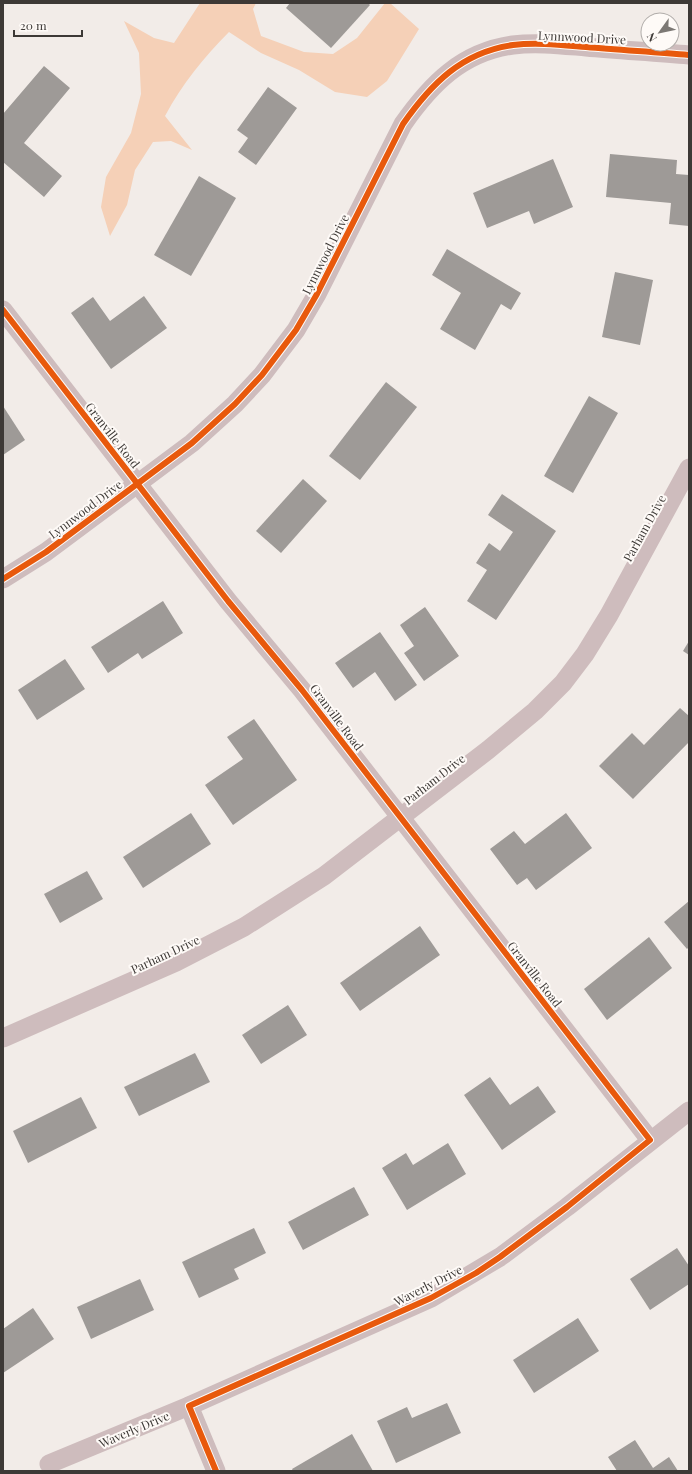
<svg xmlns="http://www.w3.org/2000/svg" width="692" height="1474" viewBox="0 0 692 1474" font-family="'Playfair Display',serif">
<rect width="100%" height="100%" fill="#f2ece8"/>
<path fill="#f5d0b7" d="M200 3H256L253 9 261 36 304 52 333 54 357 38 385 3H390L419 29 387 81 367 97 335 92 299 70 261 53 229 32C204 57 182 84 165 116L192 150 171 141 153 142 135 170 127 205 110 236 101 207 106 177 131 133 141 94 139 53 124 21 154 38 174 43Z"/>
<g fill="#9e9a97">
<polygon points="290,3 368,3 370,5 331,48 286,8"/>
<polygon points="44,66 70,88 24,143 62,176 44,197 3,162 3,114"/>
<polygon points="268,87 297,108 256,165 238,152 248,138 237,130"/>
<polygon points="610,154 677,160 676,174 689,175 689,226 669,224 671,203 606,197"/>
<polygon points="553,159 573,207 534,224 529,211 487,228 473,193"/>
<polygon points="199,176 236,198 191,276 154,255"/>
<polygon points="447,249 521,293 511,310 501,304 475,350 440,329 461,293 432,275"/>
<polygon points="615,272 653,280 640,345 602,337"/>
<polygon points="144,296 167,328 111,369 71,313 93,297 110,321"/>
<polygon points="386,382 417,407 360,480 329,456"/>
<polygon points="589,396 618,413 573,493 544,476"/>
<polygon points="3,406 25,440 3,455"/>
<polygon points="303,479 327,501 281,553 256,531"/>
<polygon points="502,494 556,531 496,620 467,601 487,570 476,563 489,543 500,551 513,532 488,515"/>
<polygon points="163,601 183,633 142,659 138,653 108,673 91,647"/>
<polygon points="425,607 459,656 424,681 404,653 414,646 400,625"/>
<polygon points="380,632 417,685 395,701 375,672 353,688 335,663"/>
<polygon points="689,641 689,655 683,651"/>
<polygon points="65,659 85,689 37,720 18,690"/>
<polygon points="680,708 689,716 689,742 633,799 599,766 632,733 644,745"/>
<polygon points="254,719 297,780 233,825 205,785 243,759 227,737"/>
<polygon points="191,813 211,844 143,888 123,857"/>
<polygon points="566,813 592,848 536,890 527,878 517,885 490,849 514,831 525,844"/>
<polygon points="87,871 103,899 60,923 44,894"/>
<polygon points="689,901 689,947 687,949 664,922"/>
<polygon points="420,926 440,955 360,1011 340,983"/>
<polygon points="649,937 672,968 607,1020 584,989"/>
<polygon points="288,1005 307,1035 261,1064 242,1035"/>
<polygon points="195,1053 210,1082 139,1116 124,1087"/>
<polygon points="490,1077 510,1105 538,1086 556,1112 502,1150 464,1095"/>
<polygon points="81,1097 97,1128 28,1163 13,1131"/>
<polygon points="448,1143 466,1174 407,1210 382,1168 406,1153 413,1165"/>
<polygon points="354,1187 369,1215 303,1250 288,1222"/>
<polygon points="254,1228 266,1253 234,1269 239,1279 199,1298 182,1262"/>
<polygon points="677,1248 689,1266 689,1284 650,1310 630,1279"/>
<polygon points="140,1279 154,1310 91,1339 77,1307"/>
<polygon points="33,1308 54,1339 3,1373 3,1329"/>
<polygon points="578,1318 599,1351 534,1393 513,1360"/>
<polygon points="447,1403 461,1433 396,1463 377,1421 407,1407 412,1418"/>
<polygon points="352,1434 373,1471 293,1471 292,1469"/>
<polygon points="635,1440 653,1468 669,1457 678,1471 617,1471 608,1457"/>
</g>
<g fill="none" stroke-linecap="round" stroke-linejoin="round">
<g stroke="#cebcbd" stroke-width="19">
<polyline points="3,310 228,601 302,690 650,1140"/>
<path d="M3 579 46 552 192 443 235 404 262 375 296 330 317 294 403 124C431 84 462 52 513 45 537 42 562 45 586 47 620 50 655 52 689 55"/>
<polyline points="3,1038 176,962 244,927 324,876 488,750 535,711 563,683 585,654 609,615 689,468"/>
<polyline points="189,1406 216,1471"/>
<polyline points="49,1464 189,1406 431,1298 500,1257 567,1207 689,1111"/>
</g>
<defs>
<g id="cycleway">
<polyline points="3,310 228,601 302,690 650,1140 567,1207 500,1257 476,1273 431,1298 189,1406 216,1471"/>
<path d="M3 579 46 552 192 443 235 404 262 375 296 330 317 294 403 124C431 84 462 52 513 45 537 42 562 45 586 47 620 50 655 52 689 55"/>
</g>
</defs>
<use href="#cycleway" stroke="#fefaf7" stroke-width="8"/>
<use href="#cycleway" stroke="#e8590c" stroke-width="6"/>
</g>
<g text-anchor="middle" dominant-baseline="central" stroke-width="4" stroke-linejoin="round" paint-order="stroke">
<g font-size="12" fill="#3d3936" stroke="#fefaf7">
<text transform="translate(582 37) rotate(3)">Lynnwood Drive</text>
<text transform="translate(325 254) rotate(-63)">Lynnwood Drive</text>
<text transform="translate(113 435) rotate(52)">Granville Road</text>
<text transform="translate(85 509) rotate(-37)">Lynnwood Drive</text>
<text transform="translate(644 528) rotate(-61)">Parham Drive</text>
<text transform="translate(337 717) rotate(53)">Granville Road</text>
<text transform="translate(434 779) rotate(-38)">Parham Drive</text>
<text transform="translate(165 954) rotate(-25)">Parham Drive</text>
<text transform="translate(535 974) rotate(52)">Granville Road</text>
<text transform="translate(428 1285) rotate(-27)">Waverly Drive</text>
<text transform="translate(134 1429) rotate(-23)">Waverly Drive</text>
</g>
</g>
<rect width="692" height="1474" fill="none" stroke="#3d3936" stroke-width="8"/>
<g transform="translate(660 32) rotate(237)"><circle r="19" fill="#fefaf7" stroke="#b1adaa"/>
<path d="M0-3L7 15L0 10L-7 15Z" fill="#7c7874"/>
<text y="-6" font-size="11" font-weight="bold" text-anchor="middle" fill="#3d3936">N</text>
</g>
<path d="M14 30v6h68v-6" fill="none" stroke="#3d3936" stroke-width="2"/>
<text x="20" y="30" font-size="12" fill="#3d3936" stroke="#fefaf7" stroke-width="3" paint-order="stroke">20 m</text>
</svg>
